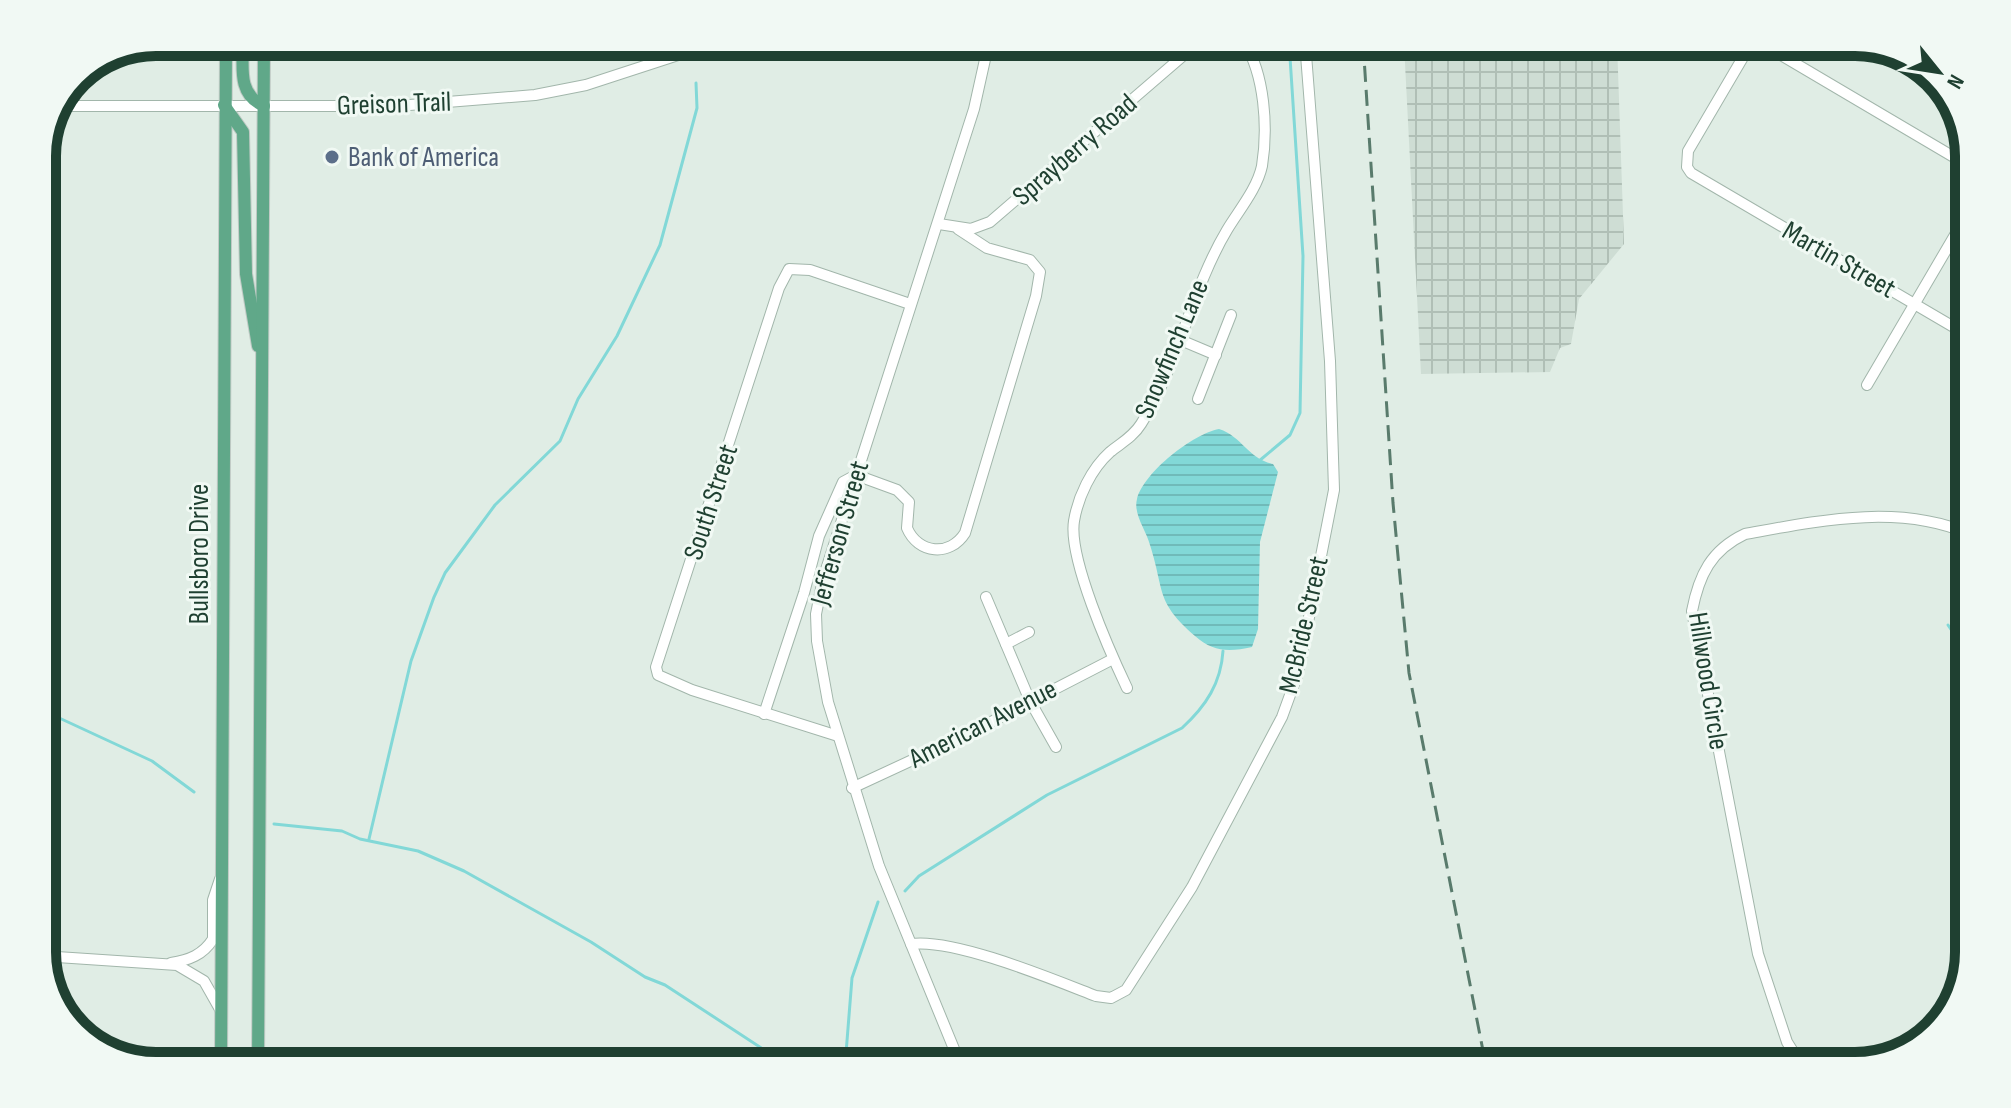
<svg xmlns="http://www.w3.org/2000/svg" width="2011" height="1108" viewBox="0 0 2011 1108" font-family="'Sofia Sans Condensed',sans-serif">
<defs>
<pattern id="industrial-grid" width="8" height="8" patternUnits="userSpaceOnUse" patternTransform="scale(2)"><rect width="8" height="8" fill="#ceddd4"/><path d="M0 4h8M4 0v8" fill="none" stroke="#b0bfb6"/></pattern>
<pattern id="water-rules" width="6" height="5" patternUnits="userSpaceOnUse" patternTransform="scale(2)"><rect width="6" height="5" fill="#82d8d7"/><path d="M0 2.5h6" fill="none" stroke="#70bab9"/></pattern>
</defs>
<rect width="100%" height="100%" fill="#e0ede5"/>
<polygon fill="url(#industrial-grid)" points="1385,42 1617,42 1624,244 1579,299 1571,344 1560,348 1550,372 1421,374 1404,44"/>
<path fill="url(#water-rules)" d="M1219 429C1243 437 1247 458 1273 464L1278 472 1260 542 1258 629 1252 647C1229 652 1213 652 1195 636 1155 601 1165 592 1150 545 1146 530 1133 514 1137 499 1144 472 1193 434 1219 429Z"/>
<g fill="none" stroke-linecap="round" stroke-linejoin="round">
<g stroke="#82d8d7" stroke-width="3">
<polyline points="1259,461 1290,435 1300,413 1303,256 1289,42"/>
<polyline points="1948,625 1969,656"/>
<polyline points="42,710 152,761 194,792"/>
<polyline points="274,824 342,831 360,839 418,851 464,871 591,942 645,977 665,985 789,1066"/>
<polyline points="369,839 411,661 434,597 445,573 495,505 560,441 578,399 617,336 660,245 697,108 696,83"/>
<path d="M905 891 919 876 1047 795 1182 728C1206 706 1221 683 1223 651"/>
<polyline points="845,1066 852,978 878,902"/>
</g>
<defs>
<g id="minor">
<polyline points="1752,42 1688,151 1687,167 1691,173 1969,336"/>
<polyline points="1759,42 1969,166"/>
<polyline points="61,106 397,106 535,95 586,85 718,42"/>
<polyline points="939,224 971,229 990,222 1199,42"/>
<polyline points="1178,339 1216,355"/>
<polyline points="1867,385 1969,211"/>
<polyline points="1198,399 1231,315"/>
<polyline points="986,597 1030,701 1056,747"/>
<polyline points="1006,644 1029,632"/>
<path d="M1127 688C1110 652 1068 558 1074 521 1078 497 1091 469 1110 452 1121 443 1133 437 1141 424 1178 366 1191 290 1227 230 1239 210 1257 189 1262 166 1268 128 1265 75 1244 42"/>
<path d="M764 714 804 593 819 536 843 482 856 475 897 490 909 502 907 528C918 554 950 557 965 533L1036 296 1040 272 1030 260 987 248 958 229"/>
<polyline points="838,736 692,690 658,675 656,667 779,288 789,269 810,270 910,304"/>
<polyline points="852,788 962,737 1113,659"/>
<path d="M911 944C954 938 1052 979 1096 996L1111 998 1126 990 1192 887 1282 717 1298 673 1334 490 1330 361 1305 42"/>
<polyline points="42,956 177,965 204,981 221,1011"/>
<path d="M171 963C189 960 203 955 213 939V900L220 879"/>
<polyline points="961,1066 879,866 828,702 817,641 816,614 823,579 974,109 986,55 985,42"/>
<path d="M1802 1066 1787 1042 1758 954 1692 611C1699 575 1711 550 1745 534 1817 521 1899 503 1969 534"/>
</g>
<g id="major">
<path d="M243 42C243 67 237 94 264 106"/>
<polyline points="224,105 243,132 246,274 258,346"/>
<polyline points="221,1066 226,42"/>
<polyline points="258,1066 264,42"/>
</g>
</defs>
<use href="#minor" stroke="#a2b6ab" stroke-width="12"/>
<use href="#major" stroke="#c0cac5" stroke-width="14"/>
<use href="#minor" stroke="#fff" stroke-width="10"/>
<use href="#major" stroke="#60a889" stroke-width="12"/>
<polyline stroke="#597b6c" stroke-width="3" stroke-dasharray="16 8" stroke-linecap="butt" points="1363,42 1393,503 1409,673 1486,1066"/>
</g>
<circle fill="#5c6f8a" stroke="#f1f9f4" stroke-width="3" cx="332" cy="157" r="8"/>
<g text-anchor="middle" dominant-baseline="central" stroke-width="6" stroke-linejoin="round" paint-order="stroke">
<g font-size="28" fill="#1f4031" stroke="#f1f9f4">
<text transform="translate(394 104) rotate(-2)">Greison Trail</text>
<text transform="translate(1075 150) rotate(-41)">Sprayberry Road</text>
<text transform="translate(1839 260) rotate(30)">Martin Street</text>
<text transform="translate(1172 349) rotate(-67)">Snowfinch Lane</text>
<text transform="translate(711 502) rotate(-72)">South Street</text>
<text transform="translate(840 533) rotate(-74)">Jefferson Street</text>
<text transform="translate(199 554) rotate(-90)">Bullsboro Drive</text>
<text transform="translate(1304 625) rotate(-77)">McBride Street</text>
<text transform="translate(1708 681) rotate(81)">Hillwood Circle</text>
<text transform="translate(983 724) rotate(-27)">American Avenue</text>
</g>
<g font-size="28" fill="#4e5e75" stroke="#f1f9f4" text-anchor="start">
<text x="348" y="157">Bank of America</text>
</g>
</g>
<path d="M0 0H2011V1108H0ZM156 56H1855A100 100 0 0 1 1955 156V952A100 100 0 0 1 1855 1052H156A100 100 0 0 1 56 952V156A100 100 0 0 1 156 56Z" fill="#f1f9f4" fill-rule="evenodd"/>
<path fill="none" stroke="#1f4031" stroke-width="10" d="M156 56H1855A100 100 0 0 1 1955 156V952A100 100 0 0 1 1855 1052H156A100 100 0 0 1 56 952V156A100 100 0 0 1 156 56Z"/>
<g transform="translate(1939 72) rotate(120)" stroke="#f1f9f4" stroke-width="6" paint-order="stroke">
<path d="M0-6L14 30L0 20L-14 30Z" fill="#1f4031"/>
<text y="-12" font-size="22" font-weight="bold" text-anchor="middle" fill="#1f4031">N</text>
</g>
</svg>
